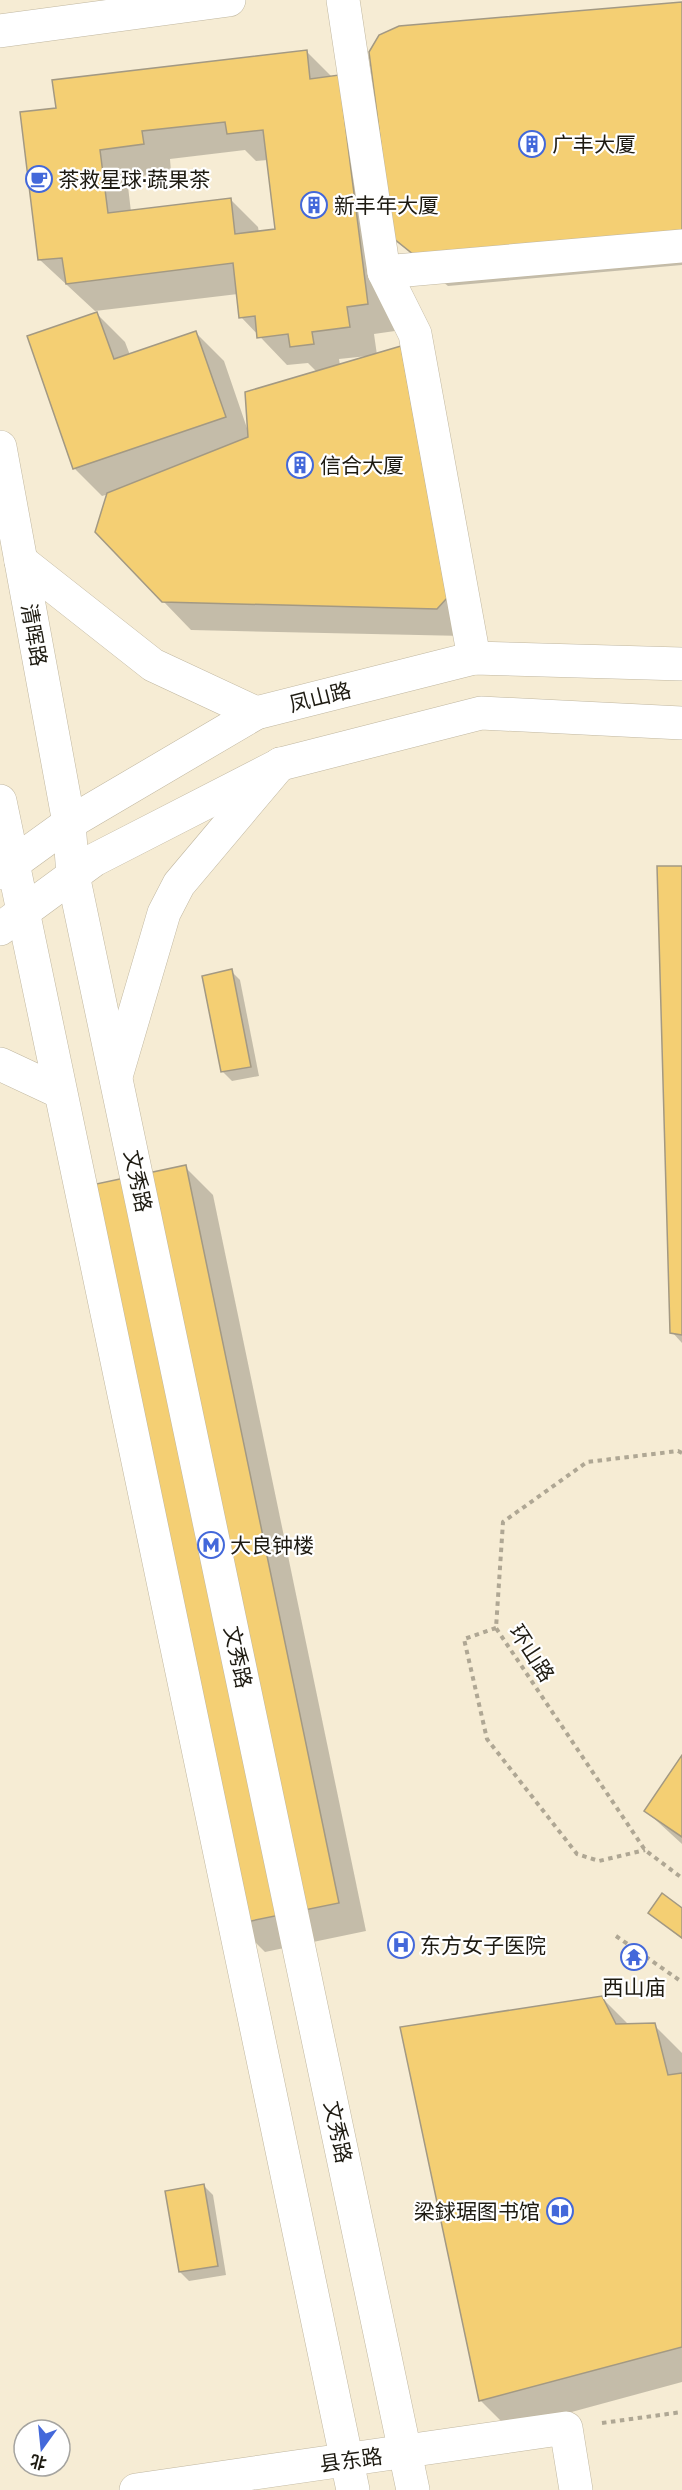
<svg xmlns="http://www.w3.org/2000/svg" width="682" height="2490" viewBox="0 0 682 2490" font-family="Cabin,'Noto Sans SC',sans-serif">
<rect width="100%" height="100%" fill="#f6ecd4"/>
<g fill="#0003" fill-rule="evenodd">
<polygon points="682,4 682,265 448,286 423,266 395,237"/>
<path d="M306 51 333 78 367 105 395 331 374 334 377 355 465 636 191 630 163 601 109 494 102 496 74 468 97 314 125 342 130 355 196 333 224 361 248 431 317 372 308 363 287 365 241 317 238 294 95 311 40 260 57 109ZM245 150 256 161 268 160 277 230 259 233 258 227 230 199 131 212 127 178 171 172 170 159ZM368 356 340 366 339 359Z"/>
<polygon points="682,867 682,1343 672,1332"/>
<polygon points="231,971 240,980 259,1076 232,1081 223,1072 204,977"/>
<polygon points="185,1167 213,1195 366,1931 265,1952 237,1924"/>
<polygon points="682,1758 682,1844 646,1811"/>
<polygon points="682,1909 682,1939 650,1913"/>
<polygon points="601,1997 629,2025 654,2025 682,2053 682,2382 509,2429 481,2401 401,2028"/>
<polygon points="204,2186 213,2195 226,2275 189,2281 180,2272"/>
</g>
<g fill="#f4cf73" stroke="#a39983" stroke-width="1.5" fill-rule="evenodd">
<polygon points="682,2 682,235 419,259 393,238 369,52 379,35 399,26"/>
<path d="M307 50 310 79 339 75 368 304 347 307 350 327 312 332 314 344 290 347 288 334 257 338 255 316 239 318 233 263 66 284 62 258 38 260 20 112 56 108 52 80ZM225 122 227 134 263 130 275 229 235 234 231 198 108 213 100 150 144 144 142 131Z"/>
<polygon points="97,312 114,359 196,331 226,417 73,469 27,336"/>
<polygon points="401,346 447,598 437,609 162,602 95,532 107,493 248,437 245,392"/>
<polygon points="657,866 682,866 682,1335 670,1333"/>
<polygon points="232,969 251,1067 221,1072 202,976"/>
<polygon points="186,1165 339,1903 236,1924 82,1187"/>
<polygon points="682,1755 682,1837 644,1811"/>
<polygon points="662,1893 682,1908 682,1938 648,1913"/>
<polygon points="602,1996 616,2024 655,2023 668,2075 682,2073 682,2347 479,2401 400,2027"/>
<polygon points="204,2184 218,2266 179,2272 165,2191"/>
</g>
<g fill="none" stroke-linecap="round" stroke-linejoin="round">
<defs>
<g id="minor">
<polyline points="343,0 384,272 415,334 474,658"/>
<polyline points="0,31 229,0"/>
<polyline points="384,272 682,246"/>
<polyline points="0,447 69,823 73,875 413,2490"/>
<polyline points="0,801 353,2490"/>
<polyline points="0,1064 60,1092"/>
<polyline points="117,1073 164,913 179,884 280,764"/>
<polyline points="136,2490 566,2428 576,2490"/>
</g>
<g id="major">
<polyline points="21,561 153,665 256,713"/>
<polyline points="0,873 69,823 256,713 474,658 682,664"/>
<polyline points="0,929 94,860 281,764 481,713 682,723"/>
</g>
</defs>
<use href="#minor" stroke="#c0b7a0" stroke-width="34"/>
<use href="#major" stroke="#c0b7a0" stroke-width="34"/>
<g stroke="#afa794" stroke-width="4" stroke-dasharray="4.5 4.5" stroke-linecap="butt">
<polyline points="682,1453 678,1451 587,1462 503,1522 496,1628 645,1850 682,1878"/>
<polyline points="496,1628 464,1639 487,1739 577,1854 599,1861 645,1850"/>
<polyline points="616,1936 682,1982"/>
<polyline points="602,2423 682,2412"/>
</g>
<use href="#minor" stroke="#fff" stroke-width="33"/>
<use href="#major" stroke="#fff" stroke-width="33"/>
</g>
<defs>
<symbol id="building-ring" viewBox="-11 -11 22 22"><circle r="9.5" fill="#fff" stroke="#4368da" stroke-width="1.5"/><path d="M-4-6H4V6H1V3H-1V6H-4ZM-2.5-4.3h1.7v1.8h-1.7ZM.8-4.3h1.7v1.8H.8ZM-2.5-1h1.7V.8h-1.7ZM.8-1h1.7V.8H.8Z" fill="#4368da"/></symbol>
<symbol id="cafe-ring" viewBox="-11 -11 22 22"><circle r="9.5" fill="#fff" stroke="#4368da" stroke-width="1.5"/><path d="M-5.5-4.5H6V0H3Q3 3.5 0 3.5H-2.5Q-5.5 3.5-5.5 0ZM3-3.2v2h1.7v-2ZM-6 4.5H4V6H-6Z" fill="#4368da"/></symbol>
<symbol id="metro-ring" viewBox="-11 -11 22 22"><circle r="9.5" fill="#fff" stroke="#4368da" stroke-width="1.5"/><path d="M-5.5 5V-5H-3L0 0L3-5H5.5V5H3V-.5L0 4L-3-.5V5Z" fill="#4368da"/></symbol>
<symbol id="hospital-ring" viewBox="-11 -11 22 22"><circle r="9.5" fill="#fff" stroke="#4368da" stroke-width="1.5"/><path d="M-5-5h3v3.5h4V-5h3V5h-3V1.5h-4V5h-3Z" fill="#4368da"/></symbol>
<symbol id="temple-ring" viewBox="-11 -11 22 22"><circle r="9.5" fill="#fff" stroke="#4368da" stroke-width="1.5"/><path d="M0-6L5-2H3V0L6.5 2.5H4V6H1.5V3h-3V6H-4V2.5H-6.5L-3 0V-2H-5Z" fill="#4368da"/></symbol>
<symbol id="library-ring" viewBox="-11 -11 22 22"><circle r="9.5" fill="#fff" stroke="#4368da" stroke-width="1.5"/><path d="M-6-4Q-3-5.5-.7-3.5V5Q-3 3-6 4ZM6-4Q3-5.5 .7-3.5V5Q3 3 6 4Z" fill="#4368da"/></symbol>
</defs>
<g fill-rule="evenodd">
<use href="#building-ring" x="517" y="129" width="30" height="30"/>
<use href="#cafe-ring" x="24" y="164" width="30" height="30"/>
<use href="#building-ring" x="299" y="190" width="30" height="30"/>
<use href="#building-ring" x="285" y="450" width="30" height="30"/>
<use href="#metro-ring" x="196" y="1530" width="30" height="30"/>
<use href="#hospital-ring" x="386" y="1930" width="30" height="30"/>
<use href="#temple-ring" x="619" y="1942" width="30" height="30"/>
<use href="#library-ring" x="545" y="2196" width="30" height="30"/>
</g>
<g text-anchor="middle" dominant-baseline="central" stroke-width="4.5" stroke-linejoin="round" paint-order="stroke">
<g font-size="21" fill="#1e1b12" stroke="#fff" text-anchor="start">
<text x="552" y="144">广丰大厦</text>
<text x="58" y="179">茶救星球·蔬果茶</text>
<text x="334" y="205">新丰年大厦</text>
<text x="320" y="465">信合大厦</text>
<text x="230" y="1545">大良钟楼</text>
<text x="420" y="1945">东方女子医院</text>
<text x="634" y="1987" text-anchor="middle">西山庙</text>
<text x="540" y="2211" text-anchor="end">梁銶琚图书馆</text>
</g>
<g font-size="21" fill="#1e1b12" stroke="#fff">
<text transform="translate(34 635) rotate(80)">清晖路</text>
<text transform="translate(320 697) rotate(-14)">凤山路</text>
<text transform="translate(138 1181) rotate(78)">文秀路</text>
<text transform="translate(532 1653) rotate(57)">环山路</text>
<text transform="translate(238 1657) rotate(78)">文秀路</text>
<text transform="translate(338 2132) rotate(78)">文秀路</text>
<text transform="translate(351 2460) rotate(-8)">县东路</text>
</g>
</g>
<g transform="translate(42 2448) rotate(195)"><circle r="28" fill="#ffffff" stroke="#a5a4a0" stroke-width="1.5"/>
<path d="M0-4.5L10 22L0 15L-10 22Z" fill="#4368da"/>
<text y="-9" font-size="16" font-weight="bold" text-anchor="middle" fill="#1e1b12">北</text>
</g>
</svg>
